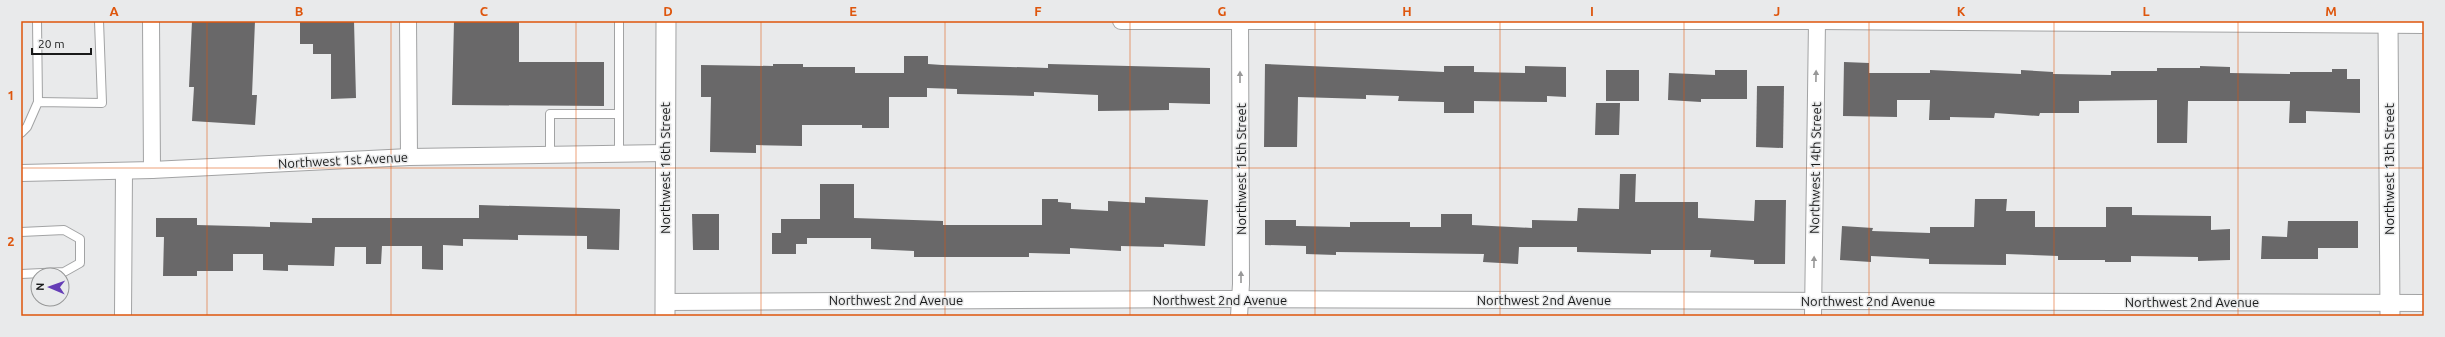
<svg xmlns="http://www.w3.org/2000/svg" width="2445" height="337" viewBox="0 0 2445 337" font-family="Ubuntu,sans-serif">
<rect width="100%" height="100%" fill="#e9eaeb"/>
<g fill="#696869">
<polygon points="192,21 255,21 252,95 257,95 255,125 192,121 194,87 189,87"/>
<polygon points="300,21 354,21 356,98 331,99 331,54 313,54 313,44 300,44"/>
<polygon points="454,21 519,22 519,62 604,62 604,106 452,105"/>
<polygon points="904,56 928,56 928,64 942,65 1048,68 1048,64 1210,68 1210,104 1169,103 1169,110 1098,111 1098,95 1034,92 1034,96 957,94 957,89 927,88 927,97 889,97 889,128 862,128 862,125 802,125 802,146 756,145 756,153 710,152 711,97 701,97 701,65 773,66 773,64 803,64 803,67 855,67 855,73 904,73"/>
<polygon points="1844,62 1869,63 1869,73 1930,73 1930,70 2021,74 2021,70 2053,72 2053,74 2111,75 2111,71 2157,71 2157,68 2200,68 2200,66 2230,67 2230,73 2290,74 2290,72 2332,72 2332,69 2347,69 2347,79 2360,79 2360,113 2306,111 2306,123 2289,123 2290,101 2188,101 2187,143 2157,143 2157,100 2079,101 2079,113 2040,113 2039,116 1995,113 1994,118 1950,117 1950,120 1929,120 1930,100 1897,100 1897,117 1843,116"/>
<polygon points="1265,64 1444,72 1444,66 1474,66 1474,72 1525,73 1525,66 1566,67 1566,97 1547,96 1547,102 1474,101 1474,113 1444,113 1444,102 1398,101 1399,96 1366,95 1366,99 1298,97 1297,147 1264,147"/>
<rect x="1606" y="70" width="33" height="31"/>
<polygon points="1715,70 1747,70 1747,99 1701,99 1701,102 1668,100 1669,73 1715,75"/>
<polygon points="1757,86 1784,86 1783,148 1756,147"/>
<polygon points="1596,103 1620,103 1619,135 1595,135"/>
<polygon points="1620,174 1636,174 1635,202 1698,202 1698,218 1754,221 1755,200 1786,200 1785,264 1754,264 1754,260 1710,257 1711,250 1651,250 1651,254 1577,252 1577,247 1519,247 1518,264 1483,262 1484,254 1336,252 1336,255 1306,254 1306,246 1265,245 1265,220 1296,220 1296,226 1350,227 1350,222 1410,222 1410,227 1441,227 1441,214 1472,214 1472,225 1532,228 1532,220 1577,221 1578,208 1619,209"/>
<polygon points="820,184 854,184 854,218 943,221 943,225 1042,225 1042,199 1058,199 1058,202 1071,203 1071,209 1108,211 1108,201 1145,203 1145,197 1208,200 1205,246 1164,244 1164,247 1121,246 1121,251 1070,248 1070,254 1029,253 1029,257 914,257 914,251 871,249 871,238 807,238 807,244 796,244 796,254 772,254 772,233 781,233 781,219 820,219"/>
<polygon points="1975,199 2007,199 2006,211 2035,211 2035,227 2106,227 2106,207 2132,207 2132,215 2211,216 2211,230 2230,229 2230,260 2198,261 2198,257 2131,256 2131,262 2105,262 2105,260 2058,260 2058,256 2006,254 2006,265 1929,264 1929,259 1871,256 1871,262 1840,260 1842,226 1873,228 1872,231 1930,233 1930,227 1974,227"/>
<polygon points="479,205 620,209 619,250 587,249 587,236 518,235 518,240 463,239 463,246 443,245 443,270 422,269 422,246 382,246 381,264 366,264 366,247 335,247 334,266 288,265 288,271 263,270 263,254 233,254 233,271 197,271 197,276 163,276 164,237 156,237 156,218 197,218 197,225 270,227 270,222 312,223 312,218 479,218"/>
<polygon points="692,214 719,214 719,250 693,250"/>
<polygon points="2288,221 2358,221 2358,248 2318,248 2318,259 2261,259 2262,236 2287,237"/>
</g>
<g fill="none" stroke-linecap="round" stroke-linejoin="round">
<defs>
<g id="service">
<polyline points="37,21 38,102"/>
<polyline points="21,133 27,127 38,102 102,103 99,21"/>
<polyline points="619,153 619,21"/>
<polyline points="550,154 550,114 619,114"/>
<polyline points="21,232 64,230 80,239 80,263 64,272 21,274"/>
</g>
<g id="minor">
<polyline points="151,21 152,170"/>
<polyline points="408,21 409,157"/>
<polyline points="1121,21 1817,21 2424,25"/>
<polyline points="21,173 152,170 409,157 665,153"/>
<polyline points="665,302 1226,299 2424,303"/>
<polyline points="123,316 124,171"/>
<polyline points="1239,316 1241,284 1240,21"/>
<polyline points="1813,316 1817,21"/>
</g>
<g id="tertiary">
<polyline points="2388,21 2390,316"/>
<polyline points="665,316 666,21"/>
</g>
</defs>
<use href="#service" stroke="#a2a3a4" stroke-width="10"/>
<use href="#minor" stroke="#a2a3a4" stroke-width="18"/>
<use href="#tertiary" stroke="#a2a3a4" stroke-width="21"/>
<use href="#service" stroke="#fff" stroke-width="8"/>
<use href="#minor" stroke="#fff" stroke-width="16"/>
<use href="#tertiary" stroke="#fff" stroke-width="19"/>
</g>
<defs><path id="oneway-solid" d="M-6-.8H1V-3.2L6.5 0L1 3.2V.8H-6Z"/></defs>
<g fill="#989898">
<use href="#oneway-solid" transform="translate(1816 76) rotate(-89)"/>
<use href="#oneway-solid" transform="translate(1240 77) rotate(-90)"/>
<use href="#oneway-solid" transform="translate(1814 262) rotate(-89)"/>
<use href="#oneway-solid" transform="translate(1241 277) rotate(-90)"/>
</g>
<path fill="none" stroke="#de560d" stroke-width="1" stroke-opacity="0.55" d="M207 21V316M391 21V316M576 21V316M761 21V316M945 21V316M1130 21V316M1315 21V316M1500 21V316M1684 21V316M1869 21V316M2054 21V316M2238 21V316M21 168H2424"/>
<g text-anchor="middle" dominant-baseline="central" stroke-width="3" stroke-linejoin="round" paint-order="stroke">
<g font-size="13" fill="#191a1a" stroke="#e9eaeb">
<text transform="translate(343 160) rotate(-3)">Northwest 1st Avenue</text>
<text transform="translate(665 168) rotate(-90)">Northwest 16th Street</text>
<text transform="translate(1815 168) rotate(-89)">Northwest 14th Street</text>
<text transform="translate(1241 169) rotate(-90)">Northwest 15th Street</text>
<text transform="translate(2389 169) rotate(-90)">Northwest 13th Street</text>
<text x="896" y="300">Northwest 2nd Avenue</text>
<text x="1220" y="300">Northwest 2nd Avenue</text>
<text x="1544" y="300">Northwest 2nd Avenue</text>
<text x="1868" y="301">Northwest 2nd Avenue</text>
<text x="2192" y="302">Northwest 2nd Avenue</text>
</g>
</g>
<rect width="2445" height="337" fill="none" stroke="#e9eaeb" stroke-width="44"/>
<g transform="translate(50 287) rotate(272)"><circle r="19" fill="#e9eaeb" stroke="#969797"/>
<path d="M0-3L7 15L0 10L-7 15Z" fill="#653db6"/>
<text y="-6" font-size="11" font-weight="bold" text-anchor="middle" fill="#191a1a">N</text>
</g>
<path d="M32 48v6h59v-6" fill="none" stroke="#191a1a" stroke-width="2"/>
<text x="38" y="48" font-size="12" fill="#191a1a" stroke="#e9eaeb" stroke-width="3" paint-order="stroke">20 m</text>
<rect x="22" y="22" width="2401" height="293" fill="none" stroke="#de560d" stroke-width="1.5"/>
<g font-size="13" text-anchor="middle" font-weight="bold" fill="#de560d">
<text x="114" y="16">A</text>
<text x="299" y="16">B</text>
<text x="484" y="16">C</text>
<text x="668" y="16">D</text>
<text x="853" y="16">E</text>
<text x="1038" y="16">F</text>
<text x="1222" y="16">G</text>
<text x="1407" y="16">H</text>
<text x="1592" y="16">I</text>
<text x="1777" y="16">J</text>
<text x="1961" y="16">K</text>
<text x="2146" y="16">L</text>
<text x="2331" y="16">M</text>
<text x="11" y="100">1</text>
<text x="11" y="246">2</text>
</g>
</svg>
